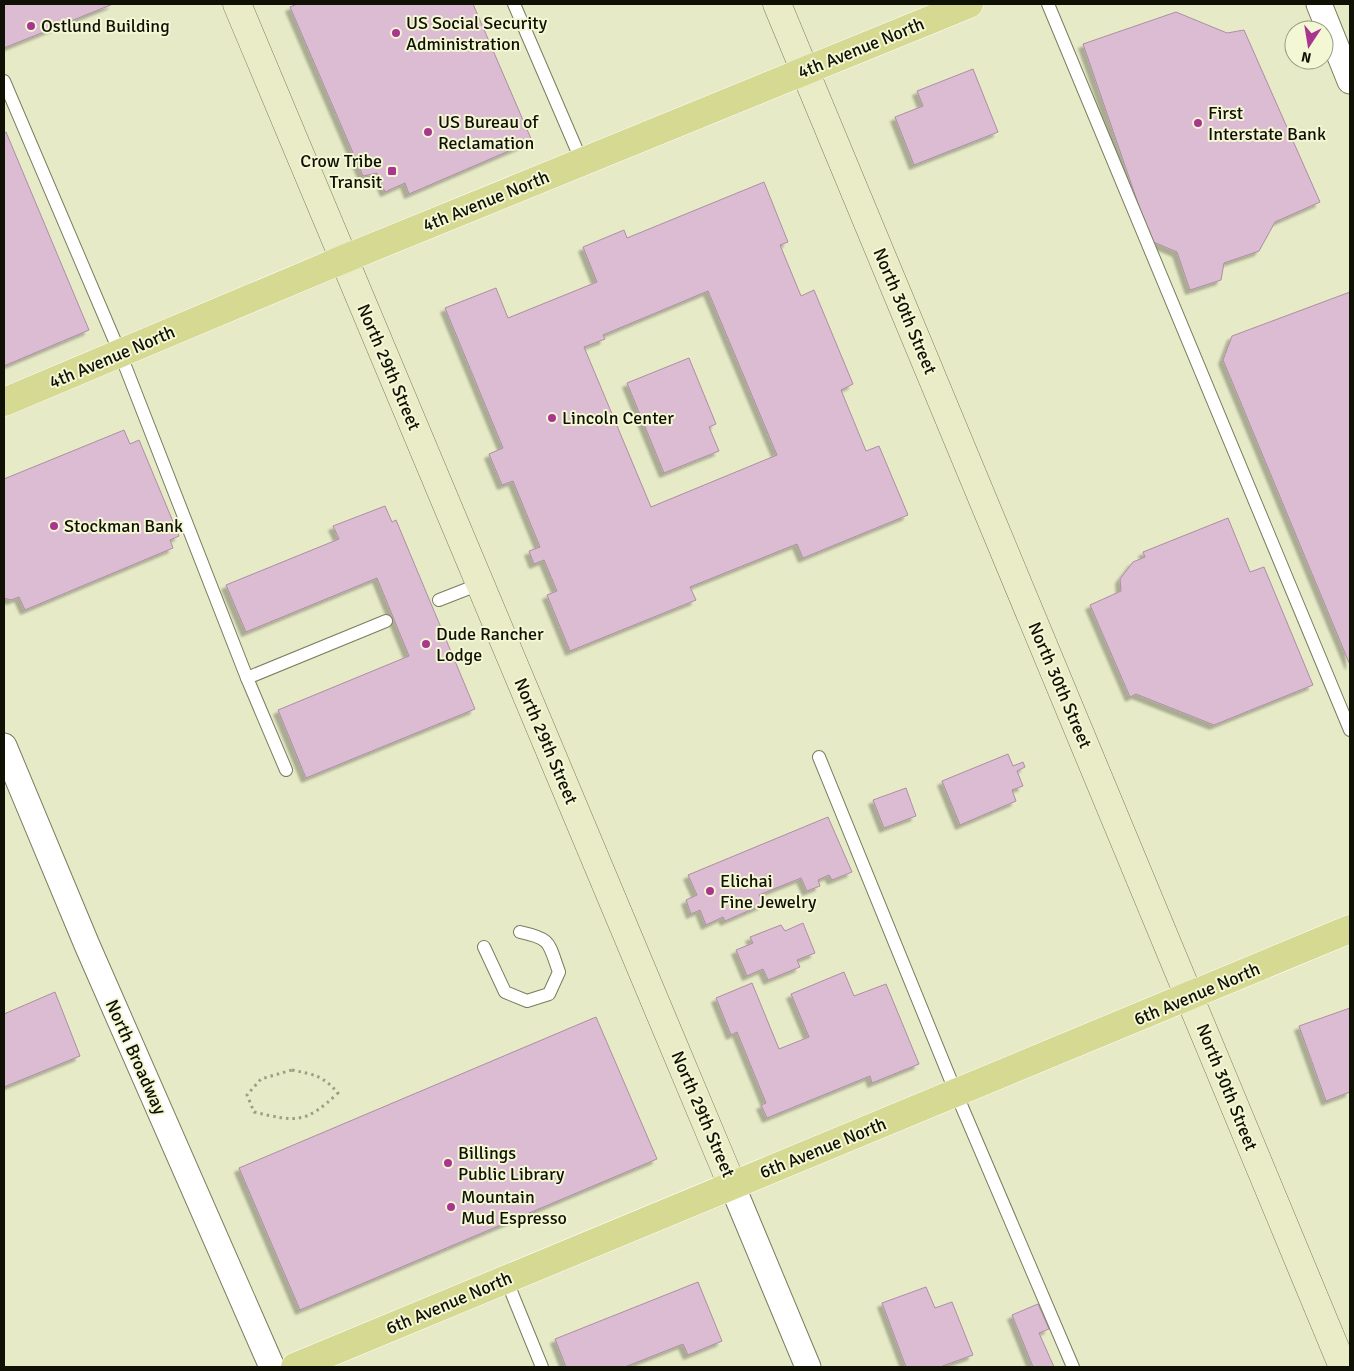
<svg xmlns="http://www.w3.org/2000/svg" width="1354" height="1371" viewBox="0 0 1354 1371" font-family="Signika,sans-serif">
<defs>
<filter id="shadow"><feDropShadow dx="-4.5" dy="4.5" stdDeviation="1" flood-color="#0004"/></filter>
</defs>
<rect width="100%" height="100%" fill="#e7eac7"/>
<g fill="#dcbcd2" stroke="#ac8ea3" fill-rule="evenodd" filter="url(#shadow)">
<polygon points="4,4 113,4 4,48"/>
<polygon points="297,4 473,4 532,141 409,194 405,183 385,192 377,173 363,176 290,7"/>
<polygon points="1176,12 1227,33 1244,30 1320,202 1275,222 1259,251 1224,263 1221,280 1190,290 1177,252 1151,241 1083,44"/>
<polygon points="973,69 998,132 914,165 895,117 923,106 917,91"/>
<polygon points="6,132 89,330 4,366 4,133"/>
<path d="M764 182 788 242 780 245 801 296 814 290 853 384 841 390 866 451 879 446 908 515 803 558 797 544 690 587 696 600 570 651 547 595 557 591 544 560 534 564 529 551 540 547 513 481 502 485 489 454 503 448 445 308 496 288 508 318 597 282 583 247 624 230 627 238ZM708 291 777 455 651 507 584 347 605 339 603 335Z"/>
<polygon points="1350,292 1350,665 1223,360 1232,336"/>
<polygon points="689,358 716,424 709,427 719,451 664,473 627,383"/>
<polygon points="124,430 130,444 139,440 179,536 170,540 173,548 25,610 19,597 11,600 4,598 4,479"/>
<polygon points="385,506 392,522 396,520 475,709 306,778 278,710 409,656 377,578 246,632 226,585 339,539 333,526"/>
<polygon points="1228,518 1250,572 1264,567 1313,685 1214,725 1136,694 1130,697 1090,605 1121,591 1120,579 1133,562 1145,557 1143,552"/>
<polygon points="1008,754 1013,766 1023,762 1025,767 1017,771 1023,786 1012,790 1016,801 960,825 942,781"/>
<polygon points="906,788 916,816 884,828 873,800"/>
<polygon points="828,817 852,872 832,880 829,875 818,880 820,886 807,891 801,878 759,895 764,904 725,921 723,917 706,925 700,910 691,914 686,900 697,895 688,875"/>
<polygon points="803,923 815,953 797,960 800,967 768,980 763,969 747,976 736,950 753,943 750,937 781,925 785,931"/>
<polygon points="844,972 854,996 886,984 919,1064 872,1083 870,1076 767,1118 761,1105 766,1103 737,1032 731,1035 716,998 752,983 779,1049 809,1037 791,994"/>
<polygon points="55,992 80,1056 4,1087 4,1014"/>
<polygon points="1350,1008 1350,1092 1326,1101 1299,1026"/>
<polygon points="596,1017 657,1159 300,1310 239,1168"/>
<polygon points="698,1282 722,1341 688,1355 683,1344 625,1367 566,1367 555,1339"/>
<polygon points="926,1287 935,1308 952,1302 973,1355 940,1367 906,1367 882,1303"/>
<polygon points="1038,1304 1049,1329 1039,1333 1054,1367 1033,1367 1012,1315"/>
</g>
<g fill="none" stroke-linecap="round" stroke-linejoin="round">
<defs>
<g id="lane">
<polyline points="514,4 582,162"/>
<polyline points="1048,4 1350,730"/>
<polyline points="4,81 120,353 247,678 386,621"/>
<polyline points="439,600 480,584"/>
<polyline points="247,678 286,770"/>
<polyline points="819,757 956,1093 1073,1367"/>
<path d="M484 947 505 992 527 1001 549 994 559 972C548 942 552 939 520 932"/>
<polyline points="506,1279 542,1367"/>
</g>
<g id="street">
<polyline points="1319,4 1350,81"/>
<polyline points="4,746 87,945 272,1367"/>
<polyline points="732,1185 808,1367"/>
</g>
<g id="secondary">
<polyline points="237,4 732,1185"/>
<polyline points="777,4 1343,1367"/>
</g>
<g id="primary">
<polyline points="4,402 344,259 969,4"/>
<polyline points="295,1367 1350,929"/>
</g>
</defs>
<use href="#lane" stroke="#7a7d5d" stroke-width="14"/>
<use href="#street" stroke="#7a7d5d" stroke-width="27"/>
<use href="#secondary" stroke="#7a7d5d" stroke-width="29"/>
<use href="#primary" stroke="#fff" stroke-width="29"/>
<path stroke="#9c9e83" stroke-width="3" stroke-dasharray="2.5 4" stroke-linecap="butt" d="M292 1070C315 1075 322 1075 338 1093 305 1124 297 1122 254 1112L247 1095 261 1079Z"/>
<use href="#lane" stroke="#fff" stroke-width="12"/>
<use href="#street" stroke="#fff" stroke-width="25"/>
<use href="#secondary" stroke="#eaecc8" stroke-width="28"/>
<use href="#primary" stroke="#d6d991" stroke-width="28"/>
</g>
<g fill="#a9358f" stroke="#f4f7d4" stroke-width="2">
<circle cx="31" cy="26" r="5"/>
<circle cx="396" cy="33" r="5"/>
<circle cx="1198" cy="123" r="5"/>
<circle cx="428" cy="132" r="5"/>
<rect x="387" y="166" width="10" height="10" rx="2.5"/>
<circle cx="552" cy="418" r="5"/>
<circle cx="54" cy="526" r="5"/>
<circle cx="426" cy="644" r="5"/>
<circle cx="710" cy="891" r="5"/>
<circle cx="448" cy="1163" r="5"/>
<circle cx="451" cy="1207" r="5"/>
</g>
<g text-anchor="middle" dominant-baseline="central" stroke-width="4" stroke-linejoin="round" paint-order="stroke">
<g font-size="18" fill="#101105" stroke="#f4f7d4" text-anchor="start">
<text x="406" y="23">US Social Security<tspan x="406" dy="21">Administration</tspan></text>
<text x="41" y="26">Ostlund Building</text>
<text x="1208" y="113">First<tspan x="1208" dy="21">Interstate Bank</tspan></text>
<text x="438" y="122">US Bureau of<tspan x="438" dy="21">Reclamation</tspan></text>
<text x="382" y="161" text-anchor="end">Crow Tribe<tspan x="382" dy="21">Transit</tspan></text>
<text x="562" y="418">Lincoln Center</text>
<text x="64" y="526">Stockman Bank</text>
<text x="436" y="634">Dude Rancher<tspan x="436" dy="21">Lodge</tspan></text>
<text x="720" y="881">Elichai<tspan x="720" dy="21">Fine Jewelry</tspan></text>
<text x="458" y="1153">Billings<tspan x="458" dy="21">Public Library</tspan></text>
<text x="461" y="1197">Mountain<tspan x="461" dy="21">Mud Espresso</tspan></text>
</g>
<g font-size="18" fill="#101105" stroke="#f4f7d4">
<text transform="translate(861 48) rotate(-22)">4th Avenue North</text>
<text transform="translate(486 201) rotate(-22)">4th Avenue North</text>
<text transform="translate(905 311) rotate(67)">North 30th Street</text>
<text transform="translate(112 357) rotate(-23)">4th Avenue North</text>
<text transform="translate(389 367) rotate(67)">North 29th Street</text>
<text transform="translate(1060 685) rotate(67)">North 30th Street</text>
<text transform="translate(546 741) rotate(67)">North 29th Street</text>
<text transform="translate(1197 994) rotate(-23)">6th Avenue North</text>
<text transform="translate(136 1057) rotate(66)">North Broadway</text>
<text transform="translate(1227 1087) rotate(68)">North 30th Street</text>
<text transform="translate(703 1114) rotate(67)">North 29th Street</text>
<text transform="translate(823 1148) rotate(-22)">6th Avenue North</text>
<text transform="translate(449 1303) rotate(-23)">6th Avenue North</text>
</g>
</g>
<rect width="1354" height="1371" fill="none" stroke="#101105" stroke-width="10"/>
<g transform="translate(1309 45) rotate(192)"><circle r="24" fill="#f4f7d4" stroke="#999b81"/>
<path d="M0-4L9 19L0 12L-9 19Z" fill="#a9358f"/>
<text y="-8" font-size="14" font-weight="bold" text-anchor="middle" fill="#101105">N</text>
</g>
</svg>
